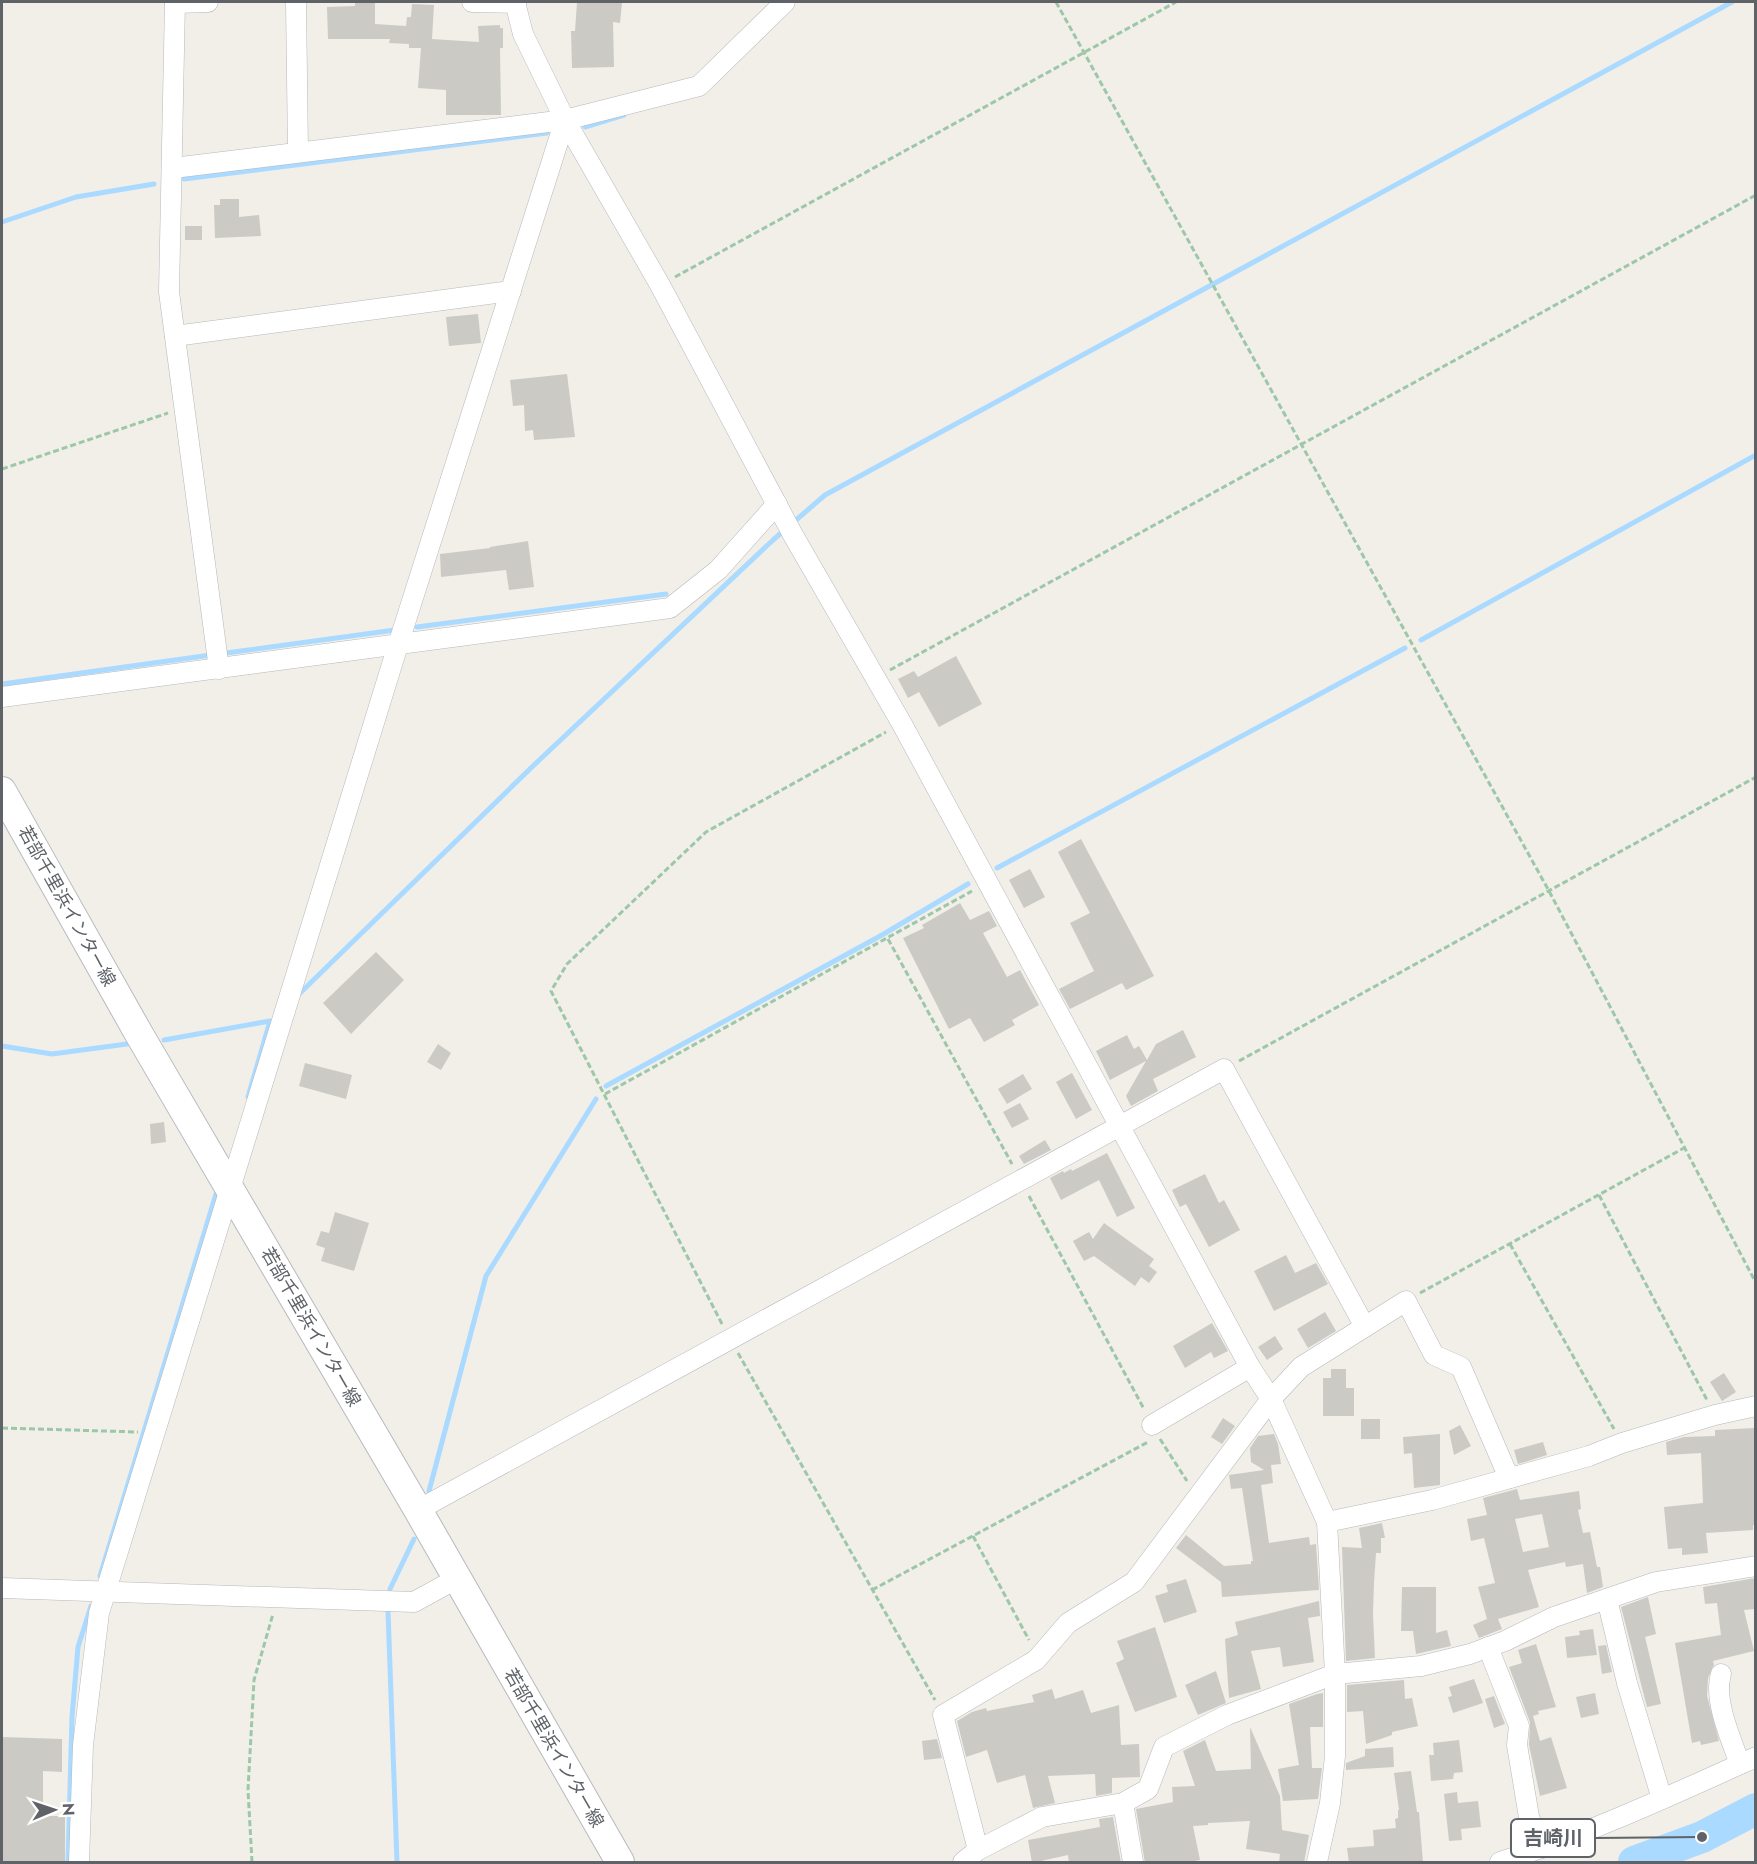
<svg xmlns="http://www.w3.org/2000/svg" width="1757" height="1864" viewBox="0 0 1757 1864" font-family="Jost,'Noto Sans JP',sans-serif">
<rect width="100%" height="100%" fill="#f1efe8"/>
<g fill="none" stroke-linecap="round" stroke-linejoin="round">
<g stroke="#aadaff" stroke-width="5">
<polyline points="585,127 624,115"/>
<polyline points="184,179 547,133"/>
<polyline points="2,222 76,197 154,184"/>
<polyline points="417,627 666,594"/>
<polyline points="1421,640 1756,455"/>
<polyline points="226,653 395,630"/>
<polyline points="2,684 211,655"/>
<polyline points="997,868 1405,648"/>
<polyline points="296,997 534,765 773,540 825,495 1732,2"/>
<polyline points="164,1040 270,1021 248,1097"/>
<polyline points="2,1046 52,1054 127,1044"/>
<polyline points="606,1086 882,935 968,884"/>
<polyline points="429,1491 486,1276 596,1099"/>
<polyline points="100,1576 216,1194"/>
<polyline points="390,1589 414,1539"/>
<polyline points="388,1611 397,1862"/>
<polyline points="68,1862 72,1717 78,1647 91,1606"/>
</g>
<polyline stroke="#aadaff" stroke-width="32" points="1634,1862 1702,1837 1756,1809"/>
</g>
<g fill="#cccac5" fill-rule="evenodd">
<polygon points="355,2 375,2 375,24 406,26 407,17 411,17 412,4 434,5 432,39 479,42 478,26 500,25 500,28 503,28 503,48 500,48 501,115 446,115 446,90 418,88 421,48 409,48 409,44 389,43 390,39 328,39 327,7 355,6"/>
<polygon points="577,2 622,3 620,23 613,22 614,67 572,68 571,31 575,31"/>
<polygon points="220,199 239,199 239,217 259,215 261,236 215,238 214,205 220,205"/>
<rect x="185" y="226" width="17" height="14"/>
<polygon points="478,314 481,343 449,346 446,317"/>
<polygon points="567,374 575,437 534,440 533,430 525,431 524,405 513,406 510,380"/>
<polygon points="528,541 534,587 509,590 506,570 441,577 440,554 490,548 490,547"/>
<polygon points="956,656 982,704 939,727 919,692 908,698 898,679 914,671 918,677"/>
<polygon points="1081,839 1154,976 1126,990 1122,983 1070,1009 1059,989 1094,971 1070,923 1090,913 1058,852"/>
<polygon points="1030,869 1045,897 1024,908 1009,880"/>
<polygon points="960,903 970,920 989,911 997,926 983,933 1007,977 1020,970 1039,1005 1012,1020 1015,1025 984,1042 970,1018 949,1029 903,938 924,928 922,925"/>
<polygon points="376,952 404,980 351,1034 323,1003"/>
<polygon points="1183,1030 1196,1057 1153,1079 1158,1091 1131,1106 1126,1096 1146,1061 1110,1080 1096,1051 1127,1035 1134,1049 1139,1046 1147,1060 1156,1044"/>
<polygon points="438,1044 451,1053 441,1070 427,1062"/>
<polygon points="305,1063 352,1075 346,1099 299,1086"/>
<polygon points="1072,1073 1092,1110 1076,1119 1056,1082"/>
<polygon points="1023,1074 1032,1089 1007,1104 998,1089"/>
<polygon points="1020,1103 1029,1119 1012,1128 1003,1112"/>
<polygon points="164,1122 166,1142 151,1144 150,1124"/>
<polygon points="1045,1140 1051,1150 1024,1164 1019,1156"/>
<polygon points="1107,1153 1135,1208 1117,1217 1099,1180 1061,1200 1050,1178 1063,1171 1064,1173 1071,1169 1072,1171"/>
<polygon points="1205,1174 1219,1203 1224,1200 1240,1230 1209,1247 1186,1204 1180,1207 1172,1190"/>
<polygon points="335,1212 369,1223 354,1271 321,1261 325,1248 316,1245 321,1231 329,1233"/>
<polygon points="1104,1223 1154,1259 1149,1266 1157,1272 1149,1283 1141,1277 1135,1286 1094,1256 1084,1261 1073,1241 1089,1232 1093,1239"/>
<polygon points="1286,1255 1295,1273 1316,1263 1328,1284 1274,1311 1254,1271"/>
<polygon points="1325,1312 1336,1331 1308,1348 1297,1329"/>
<polygon points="1212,1323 1228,1351 1214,1358 1211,1352 1185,1368 1173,1346"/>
<polygon points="1275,1336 1283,1349 1267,1360 1258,1347"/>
<polygon points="1331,1369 1346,1369 1346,1388 1354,1388 1354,1416 1323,1416 1323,1378 1331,1378"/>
<polygon points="1724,1373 1736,1392 1722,1401 1710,1382"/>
<polygon points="1223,1418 1235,1426 1222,1444 1211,1437"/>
<rect x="1361" y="1419" width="19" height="20"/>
<polygon points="1460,1425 1471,1446 1454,1455 1449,1431"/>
<polygon points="1755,1428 1755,1525 1753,1525 1753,1530 1706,1533 1708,1553 1682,1555 1682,1548 1668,1549 1664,1507 1703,1503 1701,1453 1667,1455 1666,1442 1684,1437 1715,1436 1715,1430"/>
<polygon points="1274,1434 1278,1444 1281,1464 1271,1465 1273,1483 1261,1485 1269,1543 1309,1537 1310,1545 1316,1544 1319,1590 1222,1597 1221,1582 1176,1548 1186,1535 1224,1566 1251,1564 1251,1561 1253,1561 1242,1488 1231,1489 1229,1475 1264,1470 1251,1462 1250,1448 1258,1436"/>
<polygon points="1440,1434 1440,1485 1414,1488 1412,1453 1404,1454 1403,1437"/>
<polygon points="1543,1442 1547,1455 1518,1464 1514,1450"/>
<path d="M1517 1489 1520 1500 1579 1491 1581 1509 1578 1510 1583 1533 1590 1532 1597 1567H1600L1603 1587 1587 1593 1583 1564 1566 1567 1565 1562 1528 1570 1539 1607 1498 1619 1502 1629 1479 1638 1473 1625 1487 1619 1478 1587 1495 1583 1484 1538 1471 1541 1467 1519 1487 1515 1483 1498ZM1542 1514 1549 1547 1523 1552 1515 1519Z"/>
<polygon points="1382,1523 1385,1538 1381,1538 1381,1553 1376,1553 1374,1583 1373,1614 1375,1658 1346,1661 1342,1547 1362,1548 1359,1528"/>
<polygon points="1755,1578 1755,1609 1744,1610 1754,1651 1713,1661 1714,1665 1708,1678 1707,1696 1719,1741 1701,1745 1700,1741 1692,1743 1675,1643 1721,1635 1717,1603 1705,1604 1703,1587"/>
<polygon points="1186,1579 1197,1612 1164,1623 1155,1596 1168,1592 1166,1585"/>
<polygon points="1402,1587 1436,1587 1436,1633 1447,1630 1451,1646 1416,1654 1413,1631 1401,1631"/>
<polygon points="1648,1597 1656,1634 1645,1637 1661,1704 1647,1707 1621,1607"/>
<polygon points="1319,1601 1320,1616 1308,1618 1314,1662 1283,1667 1280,1647 1251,1651 1261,1689 1229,1698 1225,1639 1238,1635 1235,1622"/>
<polygon points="1155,1627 1177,1697 1135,1712 1116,1663 1124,1659 1117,1641"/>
<polygon points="1593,1629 1597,1655 1567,1658 1565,1637 1580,1635 1579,1631"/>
<polygon points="1536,1644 1556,1707 1538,1711 1539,1714 1533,1716 1540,1741 1551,1737 1567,1788 1540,1796 1529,1745 1530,1722 1509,1667 1522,1663 1518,1650"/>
<polygon points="1606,1645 1612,1672 1602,1674 1598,1646"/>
<polygon points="1216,1671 1226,1703 1198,1715 1185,1685"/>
<polygon points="1474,1679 1483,1703 1453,1713 1448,1697 1452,1696 1449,1687"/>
<polygon points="1404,1680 1405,1699 1412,1698 1418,1726 1392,1732 1392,1735 1366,1744 1363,1711 1347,1712 1347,1685"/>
<polygon points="1052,1689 1055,1699 1083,1690 1091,1713 1119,1705 1121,1745 1139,1744 1140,1777 1112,1778 1112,1793 1096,1796 1095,1774 1048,1776 1055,1803 1033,1808 1025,1775 997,1783 987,1750 966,1757 957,1721 972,1712 986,1708 987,1711 1034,1702 1032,1695"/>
<polygon points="1323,1693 1323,1727 1310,1727 1312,1768 1322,1768 1318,1799 1283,1801 1278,1769 1299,1765 1289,1704 1317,1694"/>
<polygon points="1595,1693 1599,1714 1581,1718 1576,1697"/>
<polygon points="1494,1696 1505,1724 1494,1728 1485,1699"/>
<polygon points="1250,1727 1280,1796 1282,1830 1309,1835 1304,1863 1279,1863 1280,1854 1246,1849 1250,1821 1208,1823 1208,1825 1193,1826 1200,1860 1184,1863 1145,1863 1136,1809 1173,1802 1172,1787 1195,1786 1183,1751 1205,1740 1216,1771 1251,1769"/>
<polygon points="2,1737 62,1739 62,1772 43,1771 43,1816 65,1816 65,1863 2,1863"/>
<polygon points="937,1739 942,1758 924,1760 922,1741"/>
<polygon points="1459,1740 1463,1772 1454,1773 1453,1779 1431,1781 1429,1755 1434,1755 1433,1743"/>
<polygon points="1393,1747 1394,1767 1346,1770 1346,1763 1365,1756 1365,1749"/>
<polygon points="1411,1771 1417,1812 1419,1812 1423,1863 1349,1863 1347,1848 1374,1846 1373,1830 1396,1828 1395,1819 1398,1818 1398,1810 1399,1810 1394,1773"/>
<polygon points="1457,1792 1458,1803 1478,1801 1481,1827 1461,1829 1462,1840 1449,1841 1444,1794"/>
<polygon points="1113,1817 1121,1863 1069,1863 1068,1855 1032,1863 1028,1840 1100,1827 1099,1819"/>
</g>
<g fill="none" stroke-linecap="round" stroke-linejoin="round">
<defs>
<g id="minor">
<polyline points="175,2 169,292 219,669"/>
<polyline points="296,2 298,152"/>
<polyline points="472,2 516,3"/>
<polyline points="515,2 523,34 565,120 660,285 793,535 902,724 1250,1367 1271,1399 1327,1522 1335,1674 1335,1756 1330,1803 1317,1862"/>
<polyline points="175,3 208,2"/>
<polyline points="173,168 565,120 699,86 785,2"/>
<polyline points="175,336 511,291"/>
<polyline points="2,697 670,608 718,570 777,504"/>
<polyline points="1152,1425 1250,1367"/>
<polyline points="418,1510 1224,1069 1365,1327"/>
<polyline points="1327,1522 1432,1500 1589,1456 1622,1443 1715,1415 1756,1406"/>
<polyline points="2,1588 414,1602 456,1579"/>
<polyline points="1607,1599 1627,1683 1662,1799"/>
<polyline points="1488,1647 1519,1726 1517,1745 1529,1817 1542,1848"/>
<path d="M1721 1674C1713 1700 1731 1739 1740 1764"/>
<polyline points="1123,1803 1133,1862"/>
<polyline points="978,1850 943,1715 1036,1660 1068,1623 1134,1582 1271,1399 1301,1367 1406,1301 1434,1355 1461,1367 1509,1478"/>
<polyline points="79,1862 83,1745 99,1613 398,645 565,120"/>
<polyline points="963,1862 978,1850 1042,1817 1123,1803 1148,1789 1164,1747 1227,1715 1335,1674 1421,1666 1470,1654 1505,1641 1554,1617 1656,1582 1756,1566"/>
<path d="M1500 1862C1588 1834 1672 1795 1756 1757"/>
</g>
<polyline id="secondary" points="2,791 139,1034 418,1510 620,1862"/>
</defs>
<use href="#minor" stroke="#b5b8bc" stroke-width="21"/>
<use href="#secondary" stroke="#b6babf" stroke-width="30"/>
<g stroke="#9cc7a9" stroke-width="3" stroke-dasharray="6 3" stroke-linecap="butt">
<polyline points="1056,2 1549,891 1756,1283"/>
<polyline points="675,277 1176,2"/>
<polyline points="2,469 168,413"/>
<polyline points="890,670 1756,195"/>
<polyline points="888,939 1012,1164"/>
<polyline points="1239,1061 1756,777"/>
<polyline points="605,1094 972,891"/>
<polyline points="1599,1195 1707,1400"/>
<polyline points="1029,1196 1144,1409"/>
<polyline points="1510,1244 1614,1429"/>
<polyline points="1420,1293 1684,1148"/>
<polyline points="722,1324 551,991 567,964 706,832 886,732"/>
<polyline points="738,1353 935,1700"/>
<polyline points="2,1428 138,1432"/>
<polyline points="1160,1439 1187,1481"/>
<polyline points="973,1536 1029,1640"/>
<polyline points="872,1590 1148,1442"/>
<polyline points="252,1862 248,1790 254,1680 273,1614"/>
</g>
<use href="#minor" stroke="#fff" stroke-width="20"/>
<use href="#secondary" stroke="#fff" stroke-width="28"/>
</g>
<g text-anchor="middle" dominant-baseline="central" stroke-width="4.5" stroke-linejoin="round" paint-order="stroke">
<g font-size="18" fill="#5f6368" stroke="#fff">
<text transform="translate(67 906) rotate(61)">若部千里浜インター線</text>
<text transform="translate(311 1327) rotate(60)">若部千里浜インター線</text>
<text transform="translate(554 1748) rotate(60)">若部千里浜インター線</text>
</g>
</g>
<path fill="none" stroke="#5f6368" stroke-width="2" d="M1702 1837L1595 1838"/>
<circle fill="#5f6368" stroke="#fff" stroke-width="2" cx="1702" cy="1837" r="6"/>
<rect fill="#fff" stroke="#5f6368" stroke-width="2" x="1511" y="1819" width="84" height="38" rx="6"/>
<g font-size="20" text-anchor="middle" font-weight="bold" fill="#5f6368">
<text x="1553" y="1845">吉崎川</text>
</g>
<rect width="1757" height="1864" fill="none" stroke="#5f6368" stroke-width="6"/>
<g transform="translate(54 1810) rotate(88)" stroke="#ffffff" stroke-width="4.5" paint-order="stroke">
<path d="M0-4.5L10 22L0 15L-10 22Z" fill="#5f6368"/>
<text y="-9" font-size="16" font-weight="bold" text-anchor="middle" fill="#5f6368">N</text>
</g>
</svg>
